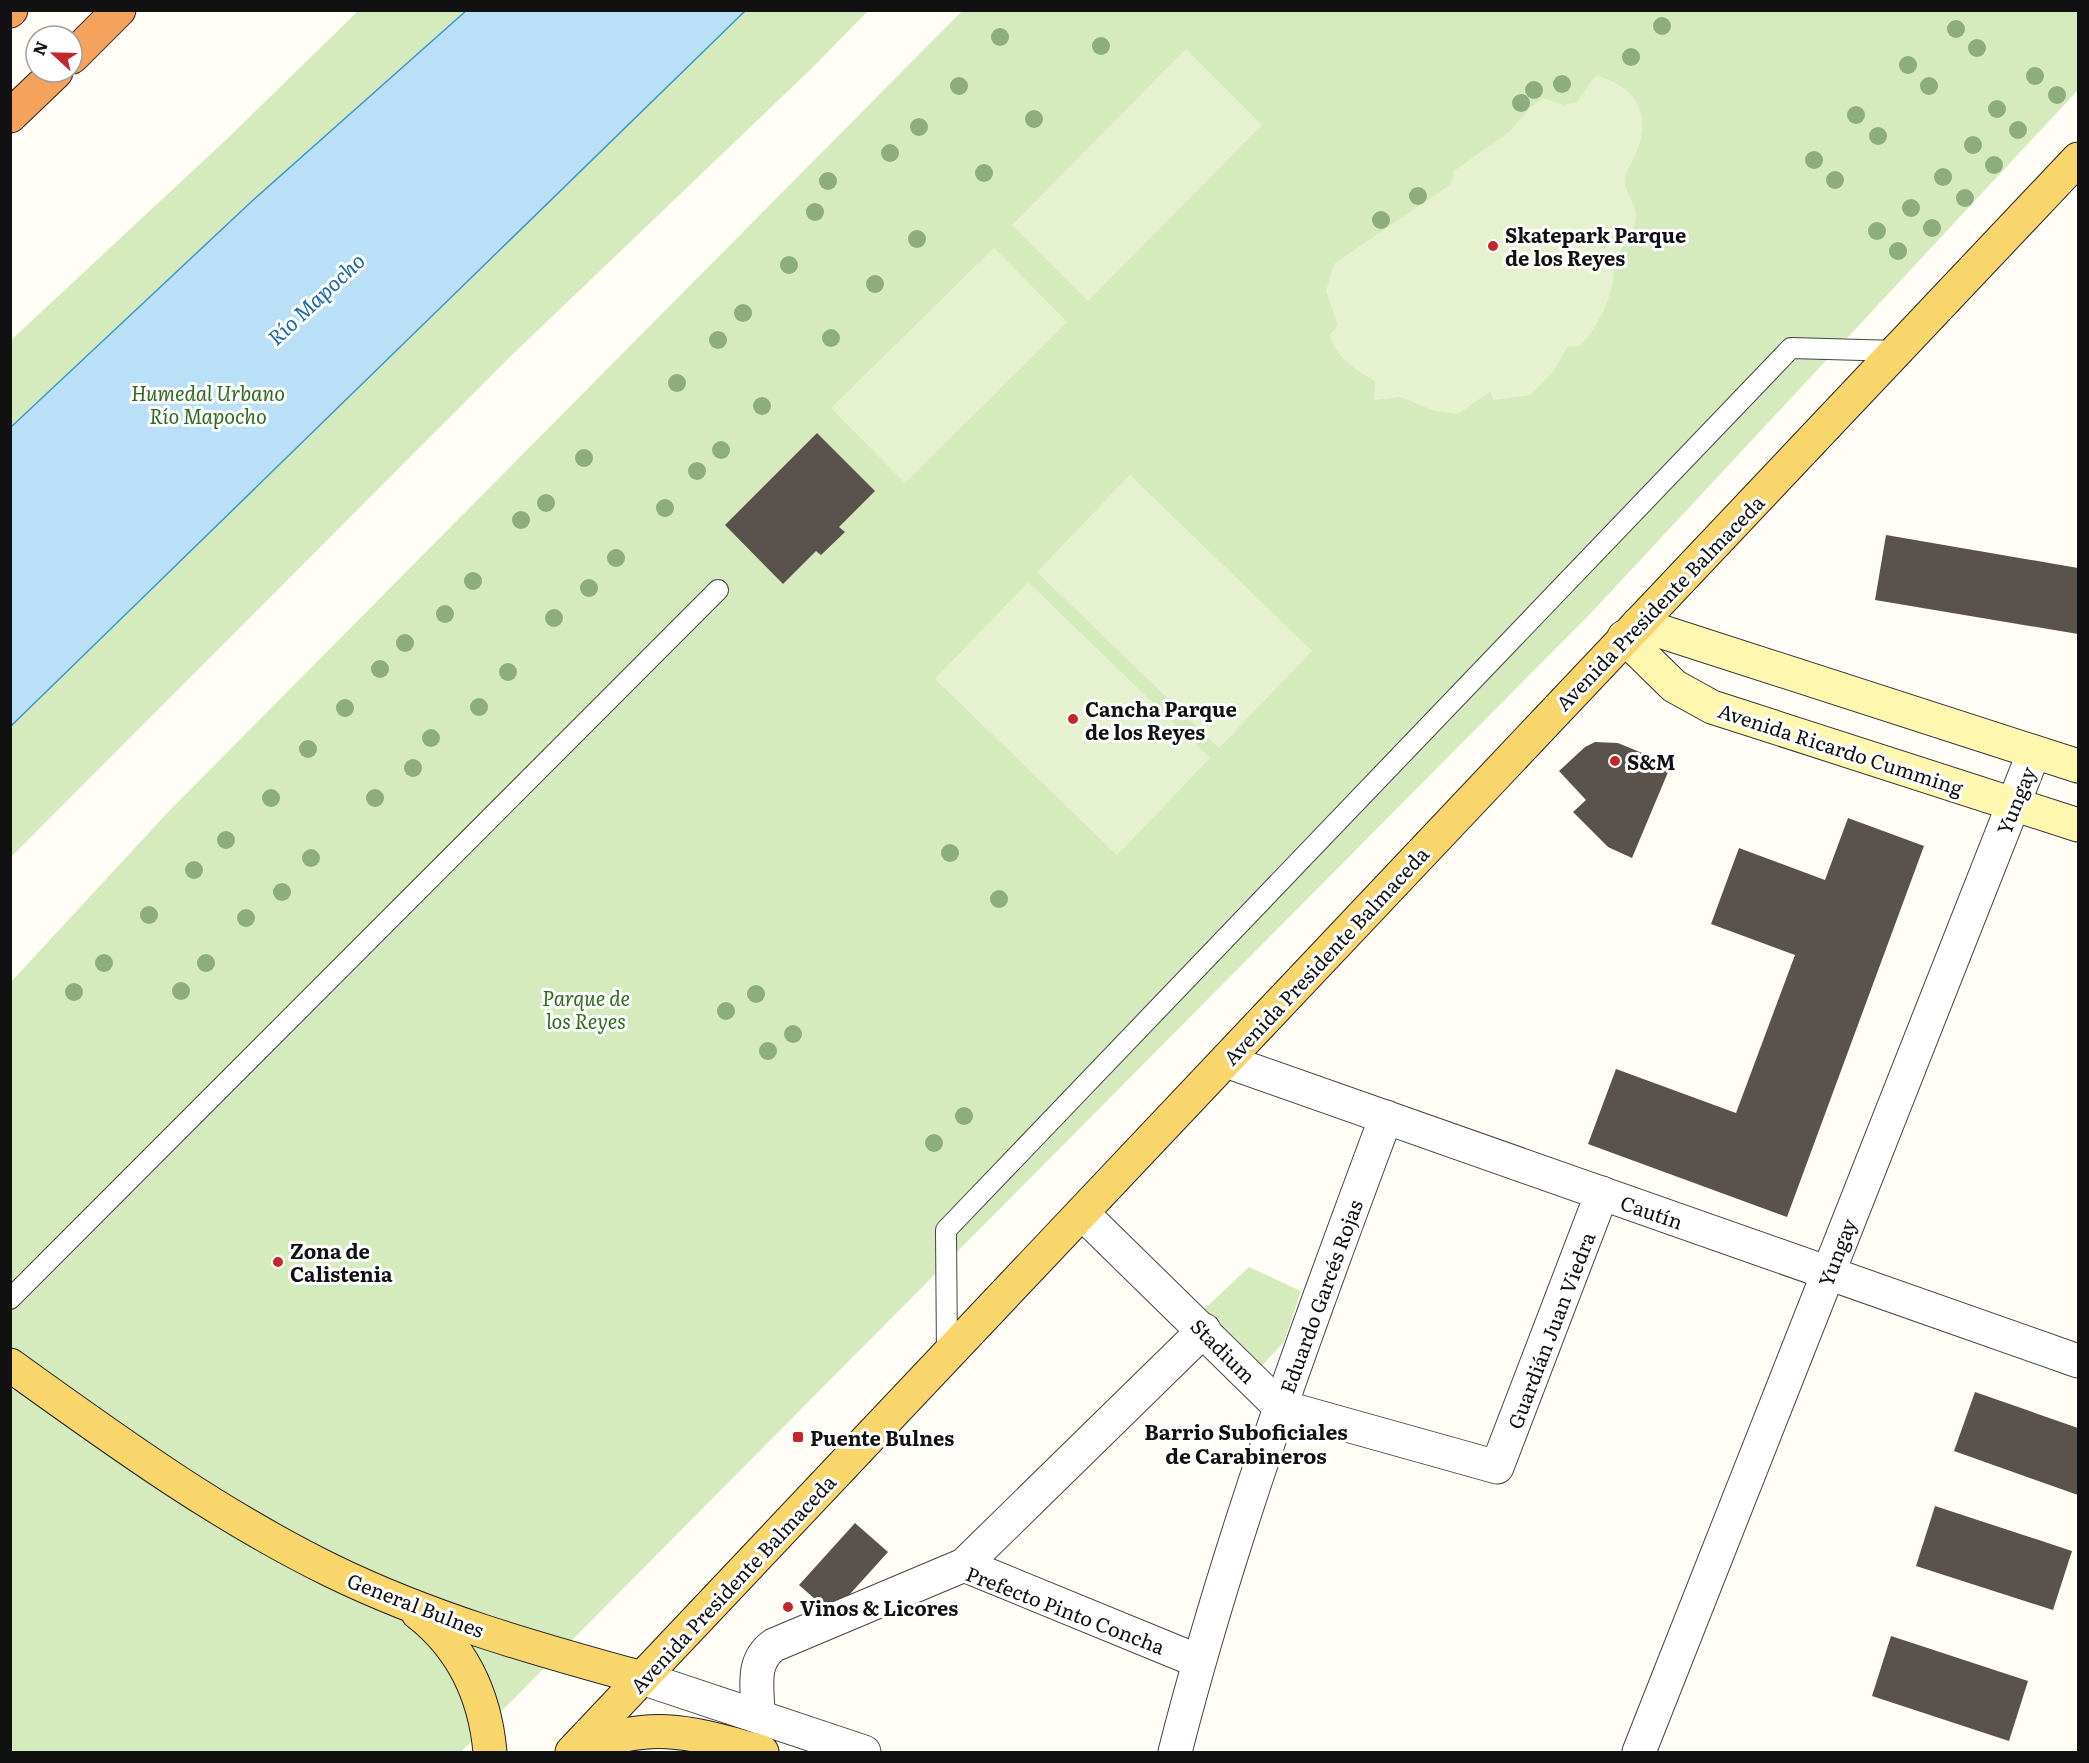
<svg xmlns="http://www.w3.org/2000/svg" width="2089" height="1763" viewBox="0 0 2089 1763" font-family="Literata,serif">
<rect width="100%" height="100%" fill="#fffdf5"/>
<g fill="#d5ebbd">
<polygon points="358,11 868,11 809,71 512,355 11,857 10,341 230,136"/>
<polygon points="962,11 2078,11 2078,90 1591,613 461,1752 11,1752 10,983 168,812"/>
<polygon points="1249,1267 1301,1291 1284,1342 1256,1372 1198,1315"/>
</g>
<g fill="#e6f2cf">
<polygon points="1186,49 1262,125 1088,301 1012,225"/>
<path d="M1598 76C1637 88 1652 114 1636 153 1632 162 1624 174 1625 183 1626 194 1635 203 1636 214 1637 233 1623 244 1615 259 1611 265 1615 274 1613 281 1609 304 1596 329 1580 346L1567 347 1553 372 1531 395 1493 400 1491 391 1458 414 1434 411 1401 397 1374 400 1375 381C1357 371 1334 357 1330 334L1337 327V323L1326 291 1334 264 1451 184 1454 171 1509 132 1531 107 1543 98 1563 105 1577 102 1593 79Z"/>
<polygon points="994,248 1067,322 905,483 831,408"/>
<polygon points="1130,475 1312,651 1219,748 1037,572"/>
<polygon points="1028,582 1210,758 1117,855 935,679"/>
</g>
<polygon fill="#b9e0f7" stroke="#3f96cf" stroke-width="1.5" points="467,10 745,11 11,726 11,427 251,202"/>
<g fill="#5a524d">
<polygon points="817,433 875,491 839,527 845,532 821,555 816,551 783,584 725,525"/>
<polygon points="1886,535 2078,568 2078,634 1875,600"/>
<polygon points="1595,742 1618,743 1671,765 1632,858 1608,847 1573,812 1586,800 1559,771 1585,747"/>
<polygon points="1848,818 1924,846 1787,1217 1588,1144 1616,1069 1736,1113 1795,955 1711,924 1739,848 1825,880"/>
<polygon points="1975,1392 2078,1428 2078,1495 1954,1451"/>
<polygon points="1935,1506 2072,1551 2053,1610 1916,1566"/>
<polygon points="855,1523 888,1552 832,1614 799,1585"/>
<polygon points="1891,1636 2028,1681 2009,1741 1872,1696"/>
</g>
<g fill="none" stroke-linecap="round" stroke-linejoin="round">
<defs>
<g id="service">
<polyline points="10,1299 718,590"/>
<polyline points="947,1356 946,1230 1791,348 1898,351"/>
</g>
<g id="minor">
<polyline points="1226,1061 2078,1361"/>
<polyline points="1082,1213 1279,1406 1497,1467 1602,1193"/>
<polyline points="964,1565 1198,1661"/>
<path d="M758 1716C758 1688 750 1662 774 1645L964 1565 1204 1330"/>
<path d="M1175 1752C1230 1536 1308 1326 1386 1117"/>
<polyline points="1639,1752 2034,752"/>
</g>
<polyline id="tertiary" points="642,1678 864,1752"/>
<g id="secondary">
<polyline points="1638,624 2078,766"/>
<polyline points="1624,637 1674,686 1712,707 2078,825"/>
</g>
<g id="primary">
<path d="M10 1365C113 1439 216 1514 330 1570 430 1619 536 1649 642 1678"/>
<path d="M418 1613C463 1648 485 1697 490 1752"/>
<path d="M578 1750C650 1719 690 1732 762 1752"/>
<polyline points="572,1752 2078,159"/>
</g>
<g id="motorway">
<polyline points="10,11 11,10"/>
<polyline points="72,57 119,10"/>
<polyline points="10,116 56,72"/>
</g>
</defs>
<use href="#service" stroke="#444" stroke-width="22"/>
<use href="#minor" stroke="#444" stroke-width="35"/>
<use href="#tertiary" stroke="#444" stroke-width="35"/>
<use href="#secondary" stroke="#333" stroke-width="35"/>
<use href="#primary" stroke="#222" stroke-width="35"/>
<use href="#motorway" stroke="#222" stroke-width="35"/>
<use href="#service" stroke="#fff" stroke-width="20"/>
<use href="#minor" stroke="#fff" stroke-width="33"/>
<use href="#tertiary" stroke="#fff" stroke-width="33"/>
<use href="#secondary" stroke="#fff6b0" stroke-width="33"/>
<use href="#primary" stroke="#f9d66b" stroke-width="33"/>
<use href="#motorway" stroke="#f5a25d" stroke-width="33"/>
</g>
<g fill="#8dad7f">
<circle cx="1662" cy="26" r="9"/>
<circle cx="1956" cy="29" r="9"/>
<circle cx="1000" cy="37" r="9"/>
<circle cx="1101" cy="46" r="9"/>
<circle cx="1977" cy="48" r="9"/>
<circle cx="1631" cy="57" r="9"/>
<circle cx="1908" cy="65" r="9"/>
<circle cx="2035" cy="76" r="9"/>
<circle cx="1562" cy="84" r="9"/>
<circle cx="959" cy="86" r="9"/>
<circle cx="1929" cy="86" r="9"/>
<circle cx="1534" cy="90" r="9"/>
<circle cx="2057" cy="95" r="9"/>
<circle cx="1521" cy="103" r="9"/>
<circle cx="1997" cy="109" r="9"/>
<circle cx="1856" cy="115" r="9"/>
<circle cx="1034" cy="119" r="9"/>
<circle cx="919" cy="127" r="9"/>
<circle cx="2018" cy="130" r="9"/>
<circle cx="1878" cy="136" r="9"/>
<circle cx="1973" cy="145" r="9"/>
<circle cx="890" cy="153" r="9"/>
<circle cx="1814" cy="160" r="9"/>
<circle cx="1994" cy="165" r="9"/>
<circle cx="984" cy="173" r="9"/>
<circle cx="1943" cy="177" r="9"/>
<circle cx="1835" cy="180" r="9"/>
<circle cx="828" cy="181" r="9"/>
<circle cx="1418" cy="196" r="9"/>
<circle cx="1965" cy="198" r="9"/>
<circle cx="1911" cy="208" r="9"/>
<circle cx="815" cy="212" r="9"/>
<circle cx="1381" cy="220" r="9"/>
<circle cx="1932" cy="228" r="9"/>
<circle cx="1877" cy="231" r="9"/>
<circle cx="917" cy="239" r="9"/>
<circle cx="1898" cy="251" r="9"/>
<circle cx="789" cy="265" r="9"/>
<circle cx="875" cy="284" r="9"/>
<circle cx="743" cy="313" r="9"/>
<circle cx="831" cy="338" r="9"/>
<circle cx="718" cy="340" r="9"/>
<circle cx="677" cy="383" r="9"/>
<circle cx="762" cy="406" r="9"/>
<circle cx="721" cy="450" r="9"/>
<circle cx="584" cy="458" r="9"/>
<circle cx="697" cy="471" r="9"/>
<circle cx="546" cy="503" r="9"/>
<circle cx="665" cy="508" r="9"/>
<circle cx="521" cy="520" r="9"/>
<circle cx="616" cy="558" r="9"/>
<circle cx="473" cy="581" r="9"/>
<circle cx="589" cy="588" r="9"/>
<circle cx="445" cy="614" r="9"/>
<circle cx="554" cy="618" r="9"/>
<circle cx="405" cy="643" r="9"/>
<circle cx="380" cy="669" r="9"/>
<circle cx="508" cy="672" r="9"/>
<circle cx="479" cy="707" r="9"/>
<circle cx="345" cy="708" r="9"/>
<circle cx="431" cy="738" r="9"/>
<circle cx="308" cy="749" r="9"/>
<circle cx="413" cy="768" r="9"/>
<circle cx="271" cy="798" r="9"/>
<circle cx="375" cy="798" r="9"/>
<circle cx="226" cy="840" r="9"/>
<circle cx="950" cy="853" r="9"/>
<circle cx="311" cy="858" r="9"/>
<circle cx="194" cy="870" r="9"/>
<circle cx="282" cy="892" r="9"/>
<circle cx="999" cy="899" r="9"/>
<circle cx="149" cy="915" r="9"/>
<circle cx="246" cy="918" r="9"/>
<circle cx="104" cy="963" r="9"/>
<circle cx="206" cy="963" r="9"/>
<circle cx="181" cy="991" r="9"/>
<circle cx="74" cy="992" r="9"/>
<circle cx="756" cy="994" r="9"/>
<circle cx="726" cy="1011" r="9"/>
<circle cx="793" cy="1034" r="9"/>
<circle cx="768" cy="1051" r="9"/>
<circle cx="964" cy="1116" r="9"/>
<circle cx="934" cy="1143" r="9"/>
</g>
<g fill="#c4262e" stroke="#fff" stroke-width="2">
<circle cx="1493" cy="246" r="6"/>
<circle cx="1073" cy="719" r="6"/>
<circle cx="1615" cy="761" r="6"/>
<circle cx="278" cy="1262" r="6"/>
<rect x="792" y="1431" width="12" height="12" rx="3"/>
<circle cx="788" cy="1607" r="6"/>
</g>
<g text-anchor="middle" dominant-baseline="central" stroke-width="6" stroke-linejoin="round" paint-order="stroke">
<g font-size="20" font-weight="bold" fill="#111" stroke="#fff" text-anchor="start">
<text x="1505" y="234">Skatepark Parque<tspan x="1505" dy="23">de los Reyes</tspan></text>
<text x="1085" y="708">Cancha Parque<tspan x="1085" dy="23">de los Reyes</tspan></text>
<text x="1627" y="761">S&amp;M</text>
<text x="290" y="1250">Zona de<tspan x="290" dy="23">Calistenia</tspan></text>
<text x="810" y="1437">Puente Bulnes</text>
<text x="800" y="1607">Vinos &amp; Licores</text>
</g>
<g font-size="20" font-style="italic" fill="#2f6b1f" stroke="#fff">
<text x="208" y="392">Humedal Urbano<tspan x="208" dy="23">Río Mapocho</tspan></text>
<text x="586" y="997">Parque de<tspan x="586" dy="23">los Reyes</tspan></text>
</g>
<g font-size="20" fill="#111" stroke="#fff">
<text transform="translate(1659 602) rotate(-46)">Avenida Presidente Balmaceda</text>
<text transform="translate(1841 748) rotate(18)">Avenida Ricardo Cumming</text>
<text transform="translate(2015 800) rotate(-68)">Yungay</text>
<text transform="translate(1325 955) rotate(-47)">Avenida Presidente Balmaceda</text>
<text transform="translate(1652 1211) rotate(19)">Cautín</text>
<text transform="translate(1836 1252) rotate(-69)">Yungay</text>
<text transform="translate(1320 1296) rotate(-70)">Eduardo Garcés Rojas</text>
<text transform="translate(1550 1330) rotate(-69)">Guardián Juan Viedra</text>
<text transform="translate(1224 1350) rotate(45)">Stadium</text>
<text transform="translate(732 1583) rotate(-47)">Avenida Presidente Balmaceda</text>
<text transform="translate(416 1604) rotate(21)">General Bulnes</text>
<text transform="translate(1066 1609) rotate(21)">Prefecto Pinto Concha</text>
</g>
<g font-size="21" font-style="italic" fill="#1768a6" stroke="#fff">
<text transform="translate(315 298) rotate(-43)">Río Mapocho</text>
</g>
<g font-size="21" font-weight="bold" fill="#111" stroke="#fff">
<text x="1246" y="1430">Barrio Suboficiales<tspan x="1246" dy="24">de Carabineros</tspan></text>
</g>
</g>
<rect width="2089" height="1763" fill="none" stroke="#111111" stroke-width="24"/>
<g transform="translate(54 54) rotate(292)"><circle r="28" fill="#ffffff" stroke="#a0a0a0" stroke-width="1.5"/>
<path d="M0-4.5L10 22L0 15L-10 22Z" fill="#c4262e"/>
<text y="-9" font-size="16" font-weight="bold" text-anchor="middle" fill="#111111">N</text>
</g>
</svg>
